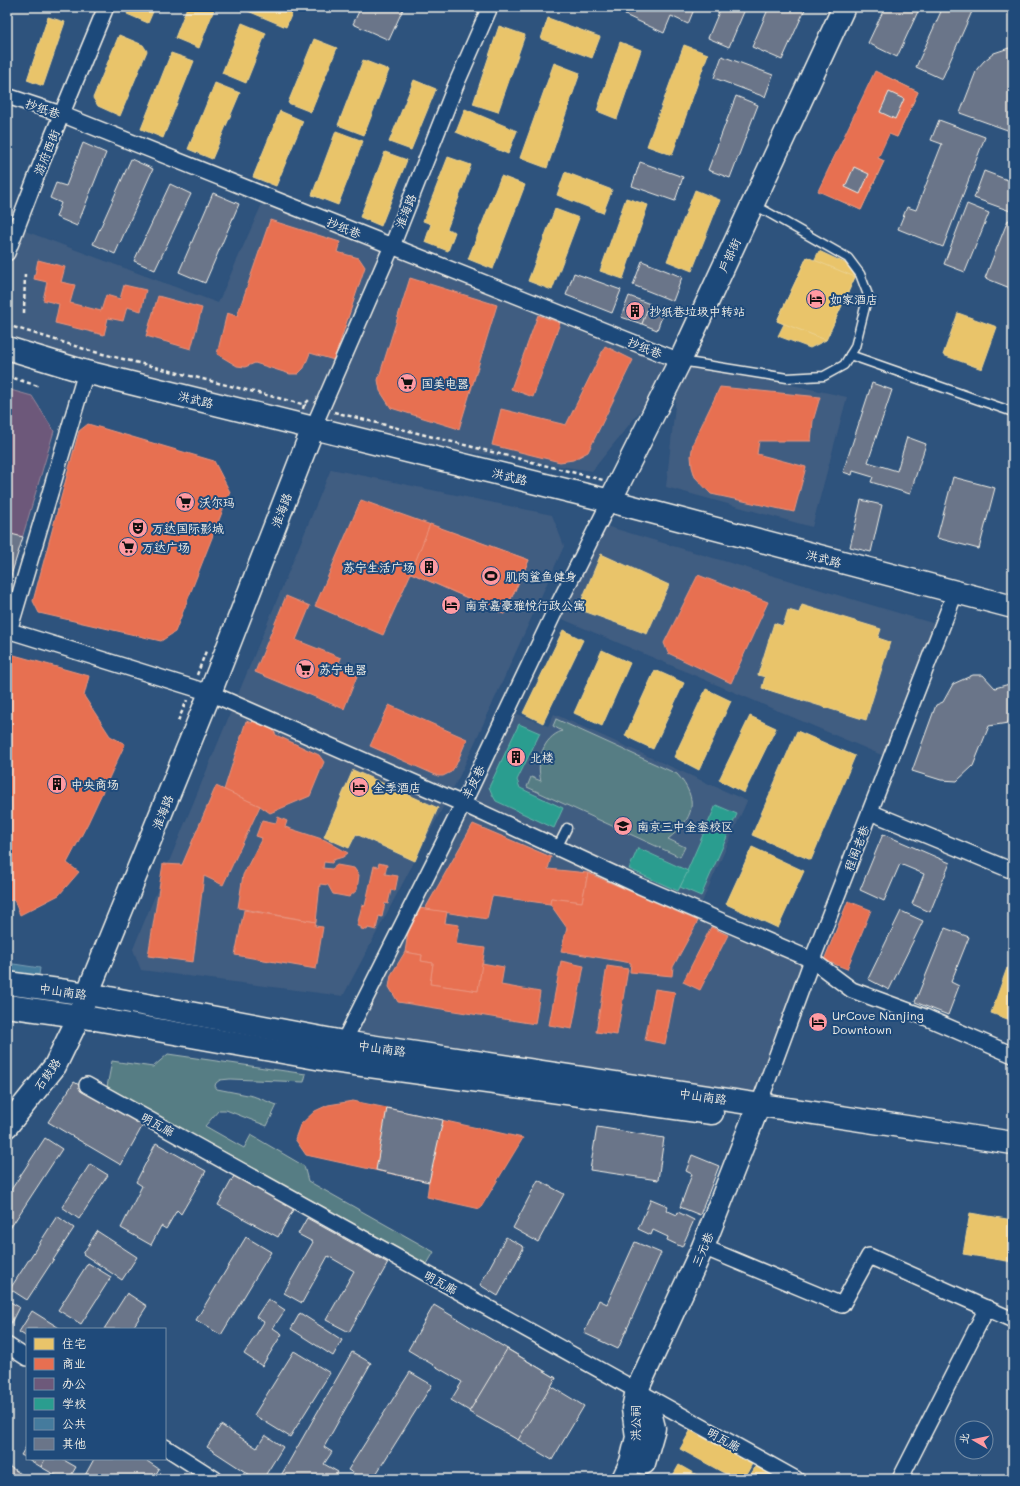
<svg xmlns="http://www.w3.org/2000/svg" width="1020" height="1486" viewBox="0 0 1020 1486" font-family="Mali,'LXGW WenKai TC',sans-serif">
<rect width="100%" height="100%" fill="#2e537d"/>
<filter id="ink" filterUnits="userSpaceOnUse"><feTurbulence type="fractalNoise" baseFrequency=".025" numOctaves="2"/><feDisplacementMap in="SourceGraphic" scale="8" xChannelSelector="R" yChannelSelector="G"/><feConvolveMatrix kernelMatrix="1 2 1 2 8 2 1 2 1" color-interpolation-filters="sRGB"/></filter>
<g filter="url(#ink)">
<g fill="#405d81">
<polygon points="266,195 680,361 847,397 812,527 666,487 680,361 592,471 313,428 7,348 7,253 17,228 218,303"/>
<polygon points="331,469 552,515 564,546 460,775 343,996 141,970 133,949"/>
<polygon points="599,524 942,626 891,759 553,615"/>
<polygon points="507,710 548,726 554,714 747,801 698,911 812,960 759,1104 720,1114 333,1061"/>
</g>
<g fill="#567d84" stroke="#a5b7b6">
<path d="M556 719 677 774C700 800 694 819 668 839L685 847 680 857 527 787 531 777 541 781C536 762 542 738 562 731L553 726Z"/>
<polygon points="168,1054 306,1074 304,1082 230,1079 220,1080 216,1083 215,1086 217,1089 253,1096 277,1105 267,1126 226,1110 219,1110 205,1126 244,1148 251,1135 304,1166 308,1181 434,1252 427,1264 107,1087 112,1061 153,1067"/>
</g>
<g fill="#e9c46a" stroke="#ecd290">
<polygon points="130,7 155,7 148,23 127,14"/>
<polygon points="187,7 215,7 199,48 175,38"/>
<polygon points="249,7 287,7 285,10 292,13 286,27 248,11"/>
<polygon points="48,17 65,22 43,86 27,80"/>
<polygon points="548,18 600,37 592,58 541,39"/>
<polygon points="242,23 266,33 246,83 222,73"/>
<polygon points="499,26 525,35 498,112 473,104"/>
<polygon points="119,35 143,45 147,51 120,116 98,106 93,98"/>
<polygon points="314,39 337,48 311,112 288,103"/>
<polygon points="620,42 641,50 617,119 597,111"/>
<polygon points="684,45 708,54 672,155 647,146"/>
<polygon points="171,53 194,61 163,138 141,129"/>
<polygon points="363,60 389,70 364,135 338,125"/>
<polygon points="554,63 580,73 547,168 520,158"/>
<polygon points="885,76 918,92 897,137 862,120 868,107 873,109 882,90 878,88"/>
<polygon points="414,80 436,89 411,150 389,142"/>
<polygon points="215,83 240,93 212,159 188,149"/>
<polygon points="465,109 517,131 508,154 456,132"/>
<polygon points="280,111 303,121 276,186 253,177"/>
<polygon points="336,131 363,141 338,205 312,195"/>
<polygon points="850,146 884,161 861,210 826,194 832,180 837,183 846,164 842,162"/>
<polygon points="385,152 407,160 381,226 360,217"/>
<polygon points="448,157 471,165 447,229 455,232 448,251 425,242 431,224 423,221"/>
<polygon points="565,172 612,190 603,213 557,195"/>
<polygon points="501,176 525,185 493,269 468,259"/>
<polygon points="695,190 720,200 692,271 667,261"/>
<polygon points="626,198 648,205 623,279 600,271"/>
<polygon points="555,209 579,218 552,290 528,281"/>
<polygon points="819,251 849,265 855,277 826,340 810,348 778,336 784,324 777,321 807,257 814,261"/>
<polygon points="807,257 855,277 826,340 777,321"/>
<polygon points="958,313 997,327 982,369 943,355"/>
<polygon points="601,554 669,585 647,634 578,609"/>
<polygon points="802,605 881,629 878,638 890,642 866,720 762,688 765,677 758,675 774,623 783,626 788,610 799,613"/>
<polygon points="563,630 583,640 543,723 523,713"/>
<polygon points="602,650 630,663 602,726 574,713"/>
<polygon points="655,670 684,683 653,749 625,736"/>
<polygon points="706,689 731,701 699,770 674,757"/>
<polygon points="750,716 776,728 744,793 719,780"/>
<polygon points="797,731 855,756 811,860 752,835"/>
<polygon points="353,770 438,808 415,861 356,834 349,848 324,837"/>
<polygon points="752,847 804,871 778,928 726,904"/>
<polygon points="1007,968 1013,970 1013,1021 991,1013"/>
<polygon points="970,1213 1013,1220 1013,1262 963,1254"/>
<polygon points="692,1428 753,1462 744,1479 735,1479 680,1449"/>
<polygon points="679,1465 702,1478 702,1479 671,1479"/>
<polygon points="756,1466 779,1479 748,1479"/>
</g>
<g fill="#e76f51" stroke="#eb967e">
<polygon points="875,71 918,92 897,137 889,134 878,158 884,161 861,210 818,191"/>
<polygon points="270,220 340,242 337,252 359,258 365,267 334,360 310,353 304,368 298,374 290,374 255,363 245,367 237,366 217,354 227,313 237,316"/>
<polygon points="38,260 65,267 61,282 75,285 70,303 101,311 106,295 120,299 124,285 146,290 141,311 127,307 123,321 108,318 104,335 55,323 59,304 43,300 47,282 34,279"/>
<polygon points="410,278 497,305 459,429 391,408 380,391 378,380"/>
<polygon points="158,296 202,308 191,349 146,336"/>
<polygon points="538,315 560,323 533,397 511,389"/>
<polygon points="605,346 633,360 588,452 573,460 560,462 492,445 501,409 566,425"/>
<polygon points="720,387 820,397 813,421 811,441 759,441 757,454 806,467 794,512 711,494 695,477 692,467 691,456 693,443"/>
<polygon points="88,424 214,461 230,492 175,632 161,641 39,613 33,601 79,431"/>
<polygon points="361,500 529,560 504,614 411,573 383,635 315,606"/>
<polygon points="430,524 529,560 504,614 411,573"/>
<polygon points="698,575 768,602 731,683 668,653 664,643"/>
<polygon points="286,596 310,606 296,640 341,658 339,663 359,671 344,709 255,672"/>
<polygon points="7,653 89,676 84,696 110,736 125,744 88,823 67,863 79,872 59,895 20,915 14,900 7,901"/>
<polygon points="389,705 467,739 456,765 451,772 443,776 438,776 370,746"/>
<polygon points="253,719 271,726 276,735 319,755 324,762 310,796 270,813 260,806 224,790 246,721 252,723"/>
<polygon points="216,786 260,806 223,885 204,876 193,962 148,956 163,864 182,865"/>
<polygon points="278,817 287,821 285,827 325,840 348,853 343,857 333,860 332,863 324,862 323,868 332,869 337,865 354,868 359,875 357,890 349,897 333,894 328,885 320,884 316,922 238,908 243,875 262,838 256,836 262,820 276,823"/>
<polygon points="473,824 551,857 548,869 588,873 582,902 551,898 550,904 492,896 487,919 425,909"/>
<polygon points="379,863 387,865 385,874 398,876 395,891 391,890 388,904 385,903 382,917 379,916 376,930 368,928 367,930 361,929 361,927 357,926 362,905 365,906 374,866 378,867"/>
<polygon points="588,873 698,921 673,967 672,976 630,972 631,963 561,951 567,928 550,904 551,898 582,902"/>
<polygon points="848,901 871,910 847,969 824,960"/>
<polygon points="412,907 447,912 445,923 459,925 456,944 485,948 478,991 430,984 433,963 421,961 422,955 405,952"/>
<polygon points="244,910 316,922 315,926 323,927 316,969 235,955"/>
<polygon points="711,927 728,935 700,990 683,982"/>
<polygon points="405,952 422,955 421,961 433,963 430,984 478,991 482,963 504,967 501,985 540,992 535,1024 398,1002 389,987 391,975"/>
<polygon points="561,961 584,966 572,1029 549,1025"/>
<polygon points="607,966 628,969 617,1035 596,1032"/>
<polygon points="655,989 675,992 665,1044 645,1040"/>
<polygon points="353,1101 387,1108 523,1138 480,1209 427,1197 429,1182 306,1155 295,1139 300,1125 315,1111 328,1105"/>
</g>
<polygon fill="#6d597a" stroke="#96879b" points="7,389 32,396 54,431 7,589"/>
<g fill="#2a9d8f" stroke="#67b6aa">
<polygon points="519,724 540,733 517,780 520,788 563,808 554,828 496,801 492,794 489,787"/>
<polygon points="716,805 737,814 701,896 680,887"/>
<polygon points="638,848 688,871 678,891 629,869"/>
</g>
<polygon fill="#457b9d" stroke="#7a9eb4" points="7,963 40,968 32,1022 7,1018"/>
<g fill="#6a7589" stroke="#f4f1e8">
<polygon points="361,7 404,7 389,40 353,24"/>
<polygon points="622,7 695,7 688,24 671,16 664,33 625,15"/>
<polygon points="721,7 746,7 729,47 708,38"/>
<polygon points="769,7 806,7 782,60 752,47"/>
<polygon points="885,7 920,7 897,57 868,43"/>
<polygon points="943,7 974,7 942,79 916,67"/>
<polygon points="1009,48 1013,48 1013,132 960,113 977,69 984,61 994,53"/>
<polygon points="722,56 773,75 765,97 714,78"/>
<polygon points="889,92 904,99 895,119 880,112"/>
<polygon points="736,96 758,105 730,178 708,170"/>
<polygon points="939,120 985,137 943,247 898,229 907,207 916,210 942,144 931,140"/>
<polygon points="83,143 106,153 77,226 56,217 61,203 50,198 56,183 66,186"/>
<polygon points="131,159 153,169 115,254 93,244"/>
<polygon points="640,162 683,177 675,201 632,186"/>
<polygon points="854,167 869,174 860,194 845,187"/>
<polygon points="984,171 1013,182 1013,212 974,198"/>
<polygon points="170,184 191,194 155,270 134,261"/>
<polygon points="213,193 239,204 205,283 179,272"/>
<polygon points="967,204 989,213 965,272 944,264"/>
<polygon points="1008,220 1013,222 1013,281 1010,288 985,278"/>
<polygon points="642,261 682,277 673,301 633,285"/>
<polygon points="574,273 621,290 612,313 566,295"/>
<polygon points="629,296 650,304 642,324 621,317"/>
<polygon points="649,305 664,311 657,330 642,324"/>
<polygon points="872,383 892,390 868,462 897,471 907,437 926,444 910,494 871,482 873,477 853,471 852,475 843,472"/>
<polygon points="953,477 995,488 979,549 937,538"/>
<polygon points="861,500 882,505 871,552 850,547"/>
<polygon points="7,533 23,537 7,588"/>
<polygon points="973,675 983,675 995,688 1013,683 1013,700 1008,723 989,726 973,766 957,781 941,780 912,771 936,705 943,702 953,684"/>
<polygon points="883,834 950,863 930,912 912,904 924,874 900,864 884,901 860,890"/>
<polygon points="901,911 923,921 889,990 868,979"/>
<polygon points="945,928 969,937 951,982 959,986 948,1015 915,1002"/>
<polygon points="74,1082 144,1123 121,1165 48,1122"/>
<polygon points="387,1108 443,1120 429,1182 376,1170"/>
<polygon points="597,1127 664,1138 658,1180 590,1170"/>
<polygon points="45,1138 62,1149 9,1230 7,1229 7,1196"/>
<polygon points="156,1143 206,1171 181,1214 177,1210 166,1229 161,1226 151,1245 121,1228 142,1186 136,1182"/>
<polygon points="692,1155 719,1166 700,1215 680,1207 692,1174 686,1171"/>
<polygon points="90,1164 108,1175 79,1219 62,1207"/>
<polygon points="234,1176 294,1208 278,1237 218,1205"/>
<polygon points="538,1180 564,1194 538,1242 513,1228"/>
<polygon points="651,1199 668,1206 666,1210 677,1215 678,1212 694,1220 682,1247 667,1240 668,1237 653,1230 651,1235 638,1229"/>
<polygon points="57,1216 74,1228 27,1300 10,1289"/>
<polygon points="307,1218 388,1263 349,1332 326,1320 354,1271 328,1256 302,1303 284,1293 313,1242 298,1234"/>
<polygon points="97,1231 137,1257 122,1280 83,1254"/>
<polygon points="246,1237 271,1252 221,1335 196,1320"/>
<polygon points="506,1237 524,1247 498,1296 480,1285"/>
<polygon points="635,1242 661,1253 618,1349 584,1333 599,1300 607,1304"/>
<polygon points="88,1263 111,1277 81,1324 58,1310"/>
<polygon points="127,1293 147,1306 132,1329 104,1329"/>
<polygon points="268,1299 285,1310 273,1328 282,1334 262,1366 244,1354 264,1322 256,1317"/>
<polygon points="7,1300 19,1307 10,1325 7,1323"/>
<polygon points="434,1305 556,1378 551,1386 584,1406 552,1460 451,1400 462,1382 408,1350"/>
<polygon points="32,1311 61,1329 27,1329 27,1337 19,1332"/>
<polygon points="300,1313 342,1340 333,1356 291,1329"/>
<polygon points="507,1349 556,1378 518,1440 469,1412"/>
<polygon points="294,1351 330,1373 290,1437 254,1415"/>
<polygon points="352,1352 371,1363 324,1447 332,1452 324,1464 338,1472 334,1479 279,1479"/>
<polygon points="410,1372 432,1385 373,1479 363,1479 348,1470"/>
<polygon points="221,1425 257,1448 265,1435 283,1447 263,1479 256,1479 207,1447"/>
<polygon points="27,1445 27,1458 21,1455"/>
<polygon points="28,1459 45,1459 41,1467"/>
<polygon points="45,1459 62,1459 76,1467 69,1479 62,1479 41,1467"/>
<polygon points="94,1459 144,1459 159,1469 153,1479 83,1479"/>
<polygon points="7,1465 29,1479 7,1479"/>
</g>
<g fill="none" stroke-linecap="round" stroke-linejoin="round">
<defs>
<g id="lane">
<polyline points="850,355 1013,412"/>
<polyline points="681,361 787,378 824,376 844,365 855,347 868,295 860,274 848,258 753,204"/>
<polyline points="557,848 567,828"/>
</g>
<g id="street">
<polyline points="7,96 61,114 680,361"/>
<polyline points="7,253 41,164 106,7"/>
<polyline points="313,428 392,246 455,87 490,7"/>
<polyline points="7,630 210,693 463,804 640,886 812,960 852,990 925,1017 1013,1055"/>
<polyline points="9,631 86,372"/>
<polyline points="870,812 1013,871"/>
<polyline points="340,1049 463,804 553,615 610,501"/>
<polyline points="87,1085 796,1479"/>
<polyline points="759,1104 812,960 955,593"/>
<polyline points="703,1247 842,1305 869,1256 1013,1320"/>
<polyline points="7,1345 27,1358"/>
<polyline points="165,1447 215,1479"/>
<polyline points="900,1479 987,1308"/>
</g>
<g id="secondary">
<polyline points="7,348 86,372 610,501 1013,607"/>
<polyline points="610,501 680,361 844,7"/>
<polyline points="7,1126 55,1066 73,1029 210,693 313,428"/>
<polyline points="637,1390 649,1408 654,1428 644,1463"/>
<polyline points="623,1479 631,1462 637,1437 633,1409 637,1390 703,1247 759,1104"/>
</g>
<g id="primary">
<polyline points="7,983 88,994 343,1042 1013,1143"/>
<polyline points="7,1006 79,1016 333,1061 712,1113"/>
</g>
</defs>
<use href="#lane" stroke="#f4f1e8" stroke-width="11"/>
<use href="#street" stroke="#f4f1e8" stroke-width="18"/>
<use href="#secondary" stroke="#f4f1e8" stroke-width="25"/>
<use href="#primary" stroke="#f4f1e8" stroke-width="25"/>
<g stroke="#f4f1e8" stroke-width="2.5" stroke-dasharray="4 3" stroke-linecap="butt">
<polyline points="24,313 25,272"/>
<polyline points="7,325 91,351 306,405"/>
<polyline points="7,376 38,386"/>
<polyline points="303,409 304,405 310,399"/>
<polyline points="334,412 603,480"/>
<polyline points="197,675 206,651"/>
<polyline points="178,721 187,700"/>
</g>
<use href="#lane" stroke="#1f4a7a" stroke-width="8"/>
<use href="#street" stroke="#1f4a7a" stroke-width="15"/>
<use href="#secondary" stroke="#1f4a7a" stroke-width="22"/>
<use href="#primary" stroke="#1f4a7a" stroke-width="22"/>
</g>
</g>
<defs>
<symbol id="hotel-disc" viewBox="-11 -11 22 22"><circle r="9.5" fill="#ff9aa2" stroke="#1f4a7a"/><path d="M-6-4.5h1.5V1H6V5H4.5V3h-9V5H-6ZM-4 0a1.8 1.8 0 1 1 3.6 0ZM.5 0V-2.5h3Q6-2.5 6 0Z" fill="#111"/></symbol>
<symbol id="building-disc" viewBox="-11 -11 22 22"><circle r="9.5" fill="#ff9aa2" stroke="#1f4a7a"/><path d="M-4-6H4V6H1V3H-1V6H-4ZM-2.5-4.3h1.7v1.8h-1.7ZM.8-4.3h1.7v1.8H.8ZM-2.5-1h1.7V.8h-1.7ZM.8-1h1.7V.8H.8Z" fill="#111"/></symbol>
<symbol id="supermarket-disc" viewBox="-11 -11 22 22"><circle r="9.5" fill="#ff9aa2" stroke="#1f4a7a"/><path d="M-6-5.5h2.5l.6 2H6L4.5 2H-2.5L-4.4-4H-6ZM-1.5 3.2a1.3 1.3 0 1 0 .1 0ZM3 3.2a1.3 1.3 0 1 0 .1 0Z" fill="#111"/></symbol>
<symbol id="theatre-disc" viewBox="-11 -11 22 22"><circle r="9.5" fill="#ff9aa2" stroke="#1f4a7a"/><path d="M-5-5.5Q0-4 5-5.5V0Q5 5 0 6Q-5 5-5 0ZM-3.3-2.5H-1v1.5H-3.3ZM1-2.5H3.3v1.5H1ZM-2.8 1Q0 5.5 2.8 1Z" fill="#111"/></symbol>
<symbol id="stadium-disc" viewBox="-11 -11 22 22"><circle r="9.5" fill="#ff9aa2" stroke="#1f4a7a"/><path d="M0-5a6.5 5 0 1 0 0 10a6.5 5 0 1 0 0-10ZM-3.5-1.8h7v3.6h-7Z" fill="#111"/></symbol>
<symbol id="school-disc" viewBox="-11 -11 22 22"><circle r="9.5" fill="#ff9aa2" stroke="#1f4a7a"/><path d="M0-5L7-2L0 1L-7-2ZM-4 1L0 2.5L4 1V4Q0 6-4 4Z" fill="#111"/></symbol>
</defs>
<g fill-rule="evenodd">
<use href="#hotel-disc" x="805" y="288" width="22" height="22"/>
<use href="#building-disc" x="624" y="300" width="22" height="22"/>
<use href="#supermarket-disc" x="396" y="372" width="22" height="22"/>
<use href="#supermarket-disc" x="174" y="491" width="22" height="22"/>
<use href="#theatre-disc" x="127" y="517" width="22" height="22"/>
<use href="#supermarket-disc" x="117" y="536" width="22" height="22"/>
<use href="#building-disc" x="418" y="556" width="22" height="22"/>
<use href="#stadium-disc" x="480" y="565" width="22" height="22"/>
<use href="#hotel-disc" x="440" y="594" width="22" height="22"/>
<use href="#supermarket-disc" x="294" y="658" width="22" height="22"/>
<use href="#building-disc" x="505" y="746" width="22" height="22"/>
<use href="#building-disc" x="46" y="773" width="22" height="22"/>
<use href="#hotel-disc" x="348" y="776" width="22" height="22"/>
<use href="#school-disc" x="612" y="815" width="22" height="22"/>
<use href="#hotel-disc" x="807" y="1011" width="22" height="22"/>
</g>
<g text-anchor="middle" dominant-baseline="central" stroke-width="4" stroke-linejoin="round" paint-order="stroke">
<g font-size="12" fill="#f4f1e8" stroke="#1f4a7a">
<text transform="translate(43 108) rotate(19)">抄纸巷</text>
<text transform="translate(46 152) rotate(-68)">游府西街</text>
<text transform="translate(405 211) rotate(-68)">淮海路</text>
<text transform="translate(344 227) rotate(22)">抄纸巷</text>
<text transform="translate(729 255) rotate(-65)">户部街</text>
<text transform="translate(645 347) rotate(22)">抄纸巷</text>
<text transform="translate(196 399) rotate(14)">洪武路</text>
<text transform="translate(510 476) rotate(14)">洪武路</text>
<text transform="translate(281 510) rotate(-69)">淮海路</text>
<text transform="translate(824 558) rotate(15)">洪武路</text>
<text transform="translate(473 782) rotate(-64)">羊皮巷</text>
<text transform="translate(162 812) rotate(-68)">淮海路</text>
<text transform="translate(856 848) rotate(-69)">程阁老巷</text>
<text transform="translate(63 991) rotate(8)">中山南路</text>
<text transform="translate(382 1048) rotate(8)">中山南路</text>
<text transform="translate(47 1074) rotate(-55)">石鼓路</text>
<text transform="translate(703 1096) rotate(8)">中山南路</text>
<text transform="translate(158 1124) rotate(29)">明瓦廊</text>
<text transform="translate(702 1249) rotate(-67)">三元巷</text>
<text transform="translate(441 1282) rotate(29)">明瓦廊</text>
<text transform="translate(635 1423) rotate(-90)">洪公祠</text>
<text transform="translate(724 1439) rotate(29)">明瓦廊</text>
</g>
<g font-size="12" fill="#f4f1e8" stroke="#1f4a7a" text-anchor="start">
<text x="830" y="299">如家酒店</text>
<text x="649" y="311">抄纸巷垃圾中转站</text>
<text x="421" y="383">国美电器</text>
<text x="199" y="502">沃尔玛</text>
<text x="152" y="528">万达国际影城</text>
<text x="142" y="547">万达广场</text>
<text x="415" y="567" text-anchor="end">苏宁生活广场</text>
<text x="505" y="576">肌肉鲨鱼健身</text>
<text x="465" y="605">南京嘉豪雅悦行政公寓</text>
<text x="319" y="669">苏宁电器</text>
<text x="530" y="757">北楼</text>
<text x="71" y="784">中央商场</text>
<text x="373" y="787">全季酒店</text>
<text x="637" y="826">南京三中金銮校区</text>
<text x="832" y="1015">UrCove Nanjing<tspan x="832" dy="14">Downtown</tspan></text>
</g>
</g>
<rect width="1020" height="1486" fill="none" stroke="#1f4a7a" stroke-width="24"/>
<rect x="12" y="12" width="996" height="1462" fill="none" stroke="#f4f1e8" stroke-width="1.5" filter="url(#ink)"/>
<rect x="26" y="1328" width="140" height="132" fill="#1f4a7a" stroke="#748da6"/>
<rect x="34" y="1338" width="20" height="12" fill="#e9c46a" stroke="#748da6"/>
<text x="62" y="1348" font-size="12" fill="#f4f1e8">住宅</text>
<rect x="34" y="1358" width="20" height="12" fill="#e76f51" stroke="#748da6"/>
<text x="62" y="1368" font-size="12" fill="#f4f1e8">商业</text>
<rect x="34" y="1378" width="20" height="12" fill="#6d597a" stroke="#748da6"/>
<text x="62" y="1388" font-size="12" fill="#f4f1e8">办公</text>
<rect x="34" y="1398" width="20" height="12" fill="#2a9d8f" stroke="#748da6"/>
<text x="62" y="1408" font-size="12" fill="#f4f1e8">学校</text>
<rect x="34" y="1418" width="20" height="12" fill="#457b9d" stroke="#748da6"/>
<text x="62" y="1428" font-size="12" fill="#f4f1e8">公共</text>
<rect x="34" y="1438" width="20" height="12" fill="#6a7589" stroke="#748da6"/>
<text x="62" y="1448" font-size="12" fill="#f4f1e8">其他</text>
<g transform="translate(974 1440) rotate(279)"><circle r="19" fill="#1f4a7a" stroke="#748da6"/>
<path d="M0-3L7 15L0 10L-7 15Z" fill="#ff9aa2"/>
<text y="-6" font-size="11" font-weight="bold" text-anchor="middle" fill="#f4f1e8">北</text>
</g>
</svg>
